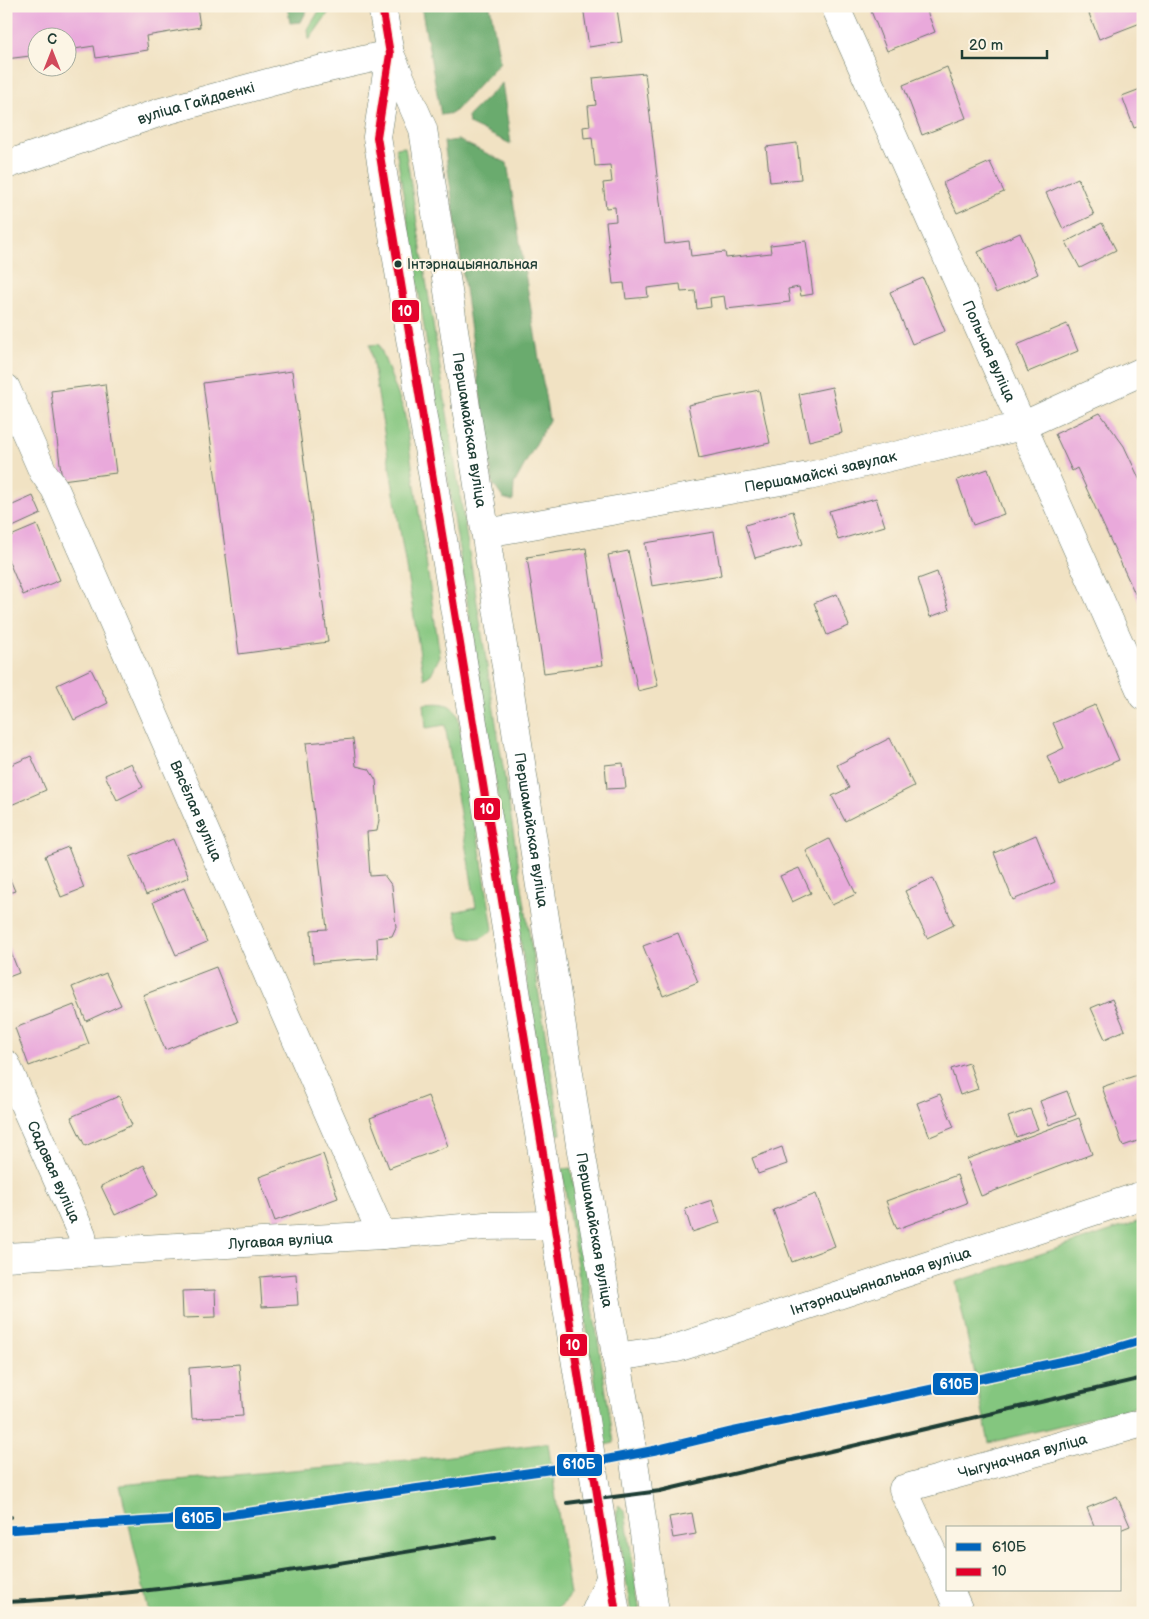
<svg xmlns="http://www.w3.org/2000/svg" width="1149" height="1619" viewBox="0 0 1149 1619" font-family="'Balsamiq Sans',sans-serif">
<rect width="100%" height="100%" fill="#fcf5e5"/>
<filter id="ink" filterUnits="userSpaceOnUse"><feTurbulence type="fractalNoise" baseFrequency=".02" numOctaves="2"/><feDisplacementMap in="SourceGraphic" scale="10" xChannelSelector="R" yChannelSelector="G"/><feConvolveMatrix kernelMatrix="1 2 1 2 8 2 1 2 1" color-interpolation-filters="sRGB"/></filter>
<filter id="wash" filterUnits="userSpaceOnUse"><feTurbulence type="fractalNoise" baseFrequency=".0096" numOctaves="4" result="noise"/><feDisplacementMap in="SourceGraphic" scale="20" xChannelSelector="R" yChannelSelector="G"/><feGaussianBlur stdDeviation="1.12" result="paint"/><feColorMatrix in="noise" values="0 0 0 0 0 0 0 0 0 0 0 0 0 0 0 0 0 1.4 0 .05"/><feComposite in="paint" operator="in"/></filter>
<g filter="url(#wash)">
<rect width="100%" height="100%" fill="#f1e2c3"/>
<g fill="#84c67f" stroke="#52825a">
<polygon points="322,6 331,6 329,12 309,40 308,29"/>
<polygon points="405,147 561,1134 551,1135 396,148"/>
<polygon points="379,344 404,411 440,656 431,674 424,679 370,345"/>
<path d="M424 704C438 703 452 701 458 716L493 929C482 941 476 941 461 936L454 912 476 907 445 725 426 728Z"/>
<polygon points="571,1168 614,1443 605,1445 562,1169"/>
<polygon points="1143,1220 1143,1405 989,1443 956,1282"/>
<polygon points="548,1443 570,1595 567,1600 552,1613 149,1613 120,1485 443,1457"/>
<polygon points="619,1505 625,1511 640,1613 631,1613 616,1511"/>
</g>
<g fill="#6bab6e" stroke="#457451">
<polygon points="287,6 309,6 301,22 290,23"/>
<polygon points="421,6 490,6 500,62 453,113 441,115"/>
<polygon points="502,83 511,144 469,124 468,116"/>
<polygon points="458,140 507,163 549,420 514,484 513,501 503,498 493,484 444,142"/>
</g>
<g id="blocks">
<g fill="#e9a9db">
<polygon points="24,6 197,6 200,27 146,36 148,50 96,58 94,46 68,50 68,38 38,38 38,55 6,59 6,9"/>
<polygon points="583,6 629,6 617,9 622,42 589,47"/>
<polygon points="869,6 925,6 935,32 887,51"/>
<polygon points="1086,6 1143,6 1143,22 1099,39"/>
<polygon points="947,67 966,118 922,135 903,85"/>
<polygon points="645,73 665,244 689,241 691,256 725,252 726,258 771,253 770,245 806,241 813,294 801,296 799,287 788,289 790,302 726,309 724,296 710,298 711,307 697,309 695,291 681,292 680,284 647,288 648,297 626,299 624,283 613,284 606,222 616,221 615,207 606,208 603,183 612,182 610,165 595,166 592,137 584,138 583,127 590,126 588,106 596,105 593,78"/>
<polygon points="1143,88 1143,125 1134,128 1122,96"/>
<polygon points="797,143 801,179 770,182 766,147"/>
<polygon points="990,162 1004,192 957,213 943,183"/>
<polygon points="1078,178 1094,215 1063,229 1046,193"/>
<polygon points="1102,223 1116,250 1080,268 1066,242"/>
<polygon points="1020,233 1038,274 996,293 978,252"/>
<polygon points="923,278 945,331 912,344 890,292"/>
<polygon points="1067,324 1078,351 1028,372 1017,345"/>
<polygon points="292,371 328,642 239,654 203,383"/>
<polygon points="105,384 116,473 62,480 51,391"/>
<polygon points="832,387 842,433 809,441 799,394"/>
<polygon points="759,390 770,443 699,458 688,405"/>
<polygon points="1100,413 1124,446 1143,487 1143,611 1077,468 1072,471 1055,434"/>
<polygon points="988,469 1004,514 973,525 957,480"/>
<polygon points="33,496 41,514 6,530 6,508"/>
<polygon points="876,498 885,526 838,540 829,511"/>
<polygon points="793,511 803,544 755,558 745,525"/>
<polygon points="37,525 60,580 23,595 6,555 6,538"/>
<polygon points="714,532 721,575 652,586 645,543"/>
<polygon points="586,548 603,665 544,673 527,557"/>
<polygon points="628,551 658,686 638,691 608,555"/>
<polygon points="937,572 949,610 930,617 918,579"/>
<polygon points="837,594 849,626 827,635 814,603"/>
<polygon points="91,669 108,703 74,720 57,685"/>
<polygon points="1095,705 1119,760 1060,785 1047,756 1064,748 1053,723"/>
<polygon points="890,738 914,786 845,821 832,796 849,788 837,765"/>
<polygon points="353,739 356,766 369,769 376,780 379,820 377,831 367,832 370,876 384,875 392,886 396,927 392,936 377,938 378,958 313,963 311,930 327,929 306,743"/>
<polygon points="31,756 46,790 11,805 6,794 6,767"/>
<polygon points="131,763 143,787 117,800 105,775"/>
<polygon points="623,763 626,788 607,789 605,765"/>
<polygon points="1036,835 1055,882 1013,900 994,853"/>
<polygon points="173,839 189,877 146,895 130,857"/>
<polygon points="829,839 856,894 832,905 806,851"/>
<polygon points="68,847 84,888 61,897 45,856"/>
<polygon points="799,868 811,893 792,902 780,876"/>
<polygon points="6,870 15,891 6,894"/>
<polygon points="933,878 954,925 927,938 905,891"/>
<polygon points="184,888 207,942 176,955 153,902"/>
<polygon points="678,933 698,982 663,996 643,946"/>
<polygon points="6,940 19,973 6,978"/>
<polygon points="216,967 238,1022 165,1050 143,995"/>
<polygon points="106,973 121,1005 86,1021 72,987"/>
<polygon points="1112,999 1125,1030 1105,1039 1091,1008"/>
<polygon points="74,1005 89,1044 29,1066 15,1028"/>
<polygon points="969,1063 978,1089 960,1095 951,1069"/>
<polygon points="1143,1073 1143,1139 1123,1146 1102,1087"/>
<polygon points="1067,1091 1076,1115 1049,1125 1040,1101"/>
<polygon points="940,1094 954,1127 930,1137 917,1103"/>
<polygon points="119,1096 132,1125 85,1146 71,1117"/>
<polygon points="428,1096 448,1146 389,1168 370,1118"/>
<polygon points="1030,1109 1038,1129 1016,1137 1008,1117"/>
<polygon points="1079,1118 1092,1154 981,1196 967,1159"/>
<polygon points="782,1147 787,1164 758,1174 752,1158"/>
<polygon points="323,1154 338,1198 275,1221 259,1177"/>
<polygon points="144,1165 158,1195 115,1215 101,1186"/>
<polygon points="957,1175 967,1203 897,1229 886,1201"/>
<polygon points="816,1194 835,1246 792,1262 773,1210"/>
<polygon points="712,1200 720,1223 692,1232 685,1209"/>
<polygon points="296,1274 298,1305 262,1307 260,1277"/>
<polygon points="215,1290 216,1317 183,1318 182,1291"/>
<polygon points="239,1364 243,1416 192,1419 189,1368"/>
<polygon points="1117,1496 1130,1526 1120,1530 1120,1528 1095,1528 1087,1508"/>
<polygon points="692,1513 696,1534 673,1538 669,1517"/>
</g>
</g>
</g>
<g filter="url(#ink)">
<use href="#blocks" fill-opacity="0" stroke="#687766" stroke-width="1"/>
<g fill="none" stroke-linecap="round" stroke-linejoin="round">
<defs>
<g id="minor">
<path id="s1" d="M835 6 1143 696"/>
<path id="s2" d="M6 165 161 112 297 75 390 54"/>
<path id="s3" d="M6 388 43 472 55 489 382 1235"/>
<path id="s4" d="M486 533 809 476 1022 426 1143 371"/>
<path id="s5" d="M6 1064 82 1235 83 1253"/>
<path id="s6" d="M6 1257 382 1235 485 1226 554 1225"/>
<path id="s7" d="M948 1586 903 1489 1143 1423"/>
<polyline points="950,1590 960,1613"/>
<polyline points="595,1613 611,1576"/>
</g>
<g id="major">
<path id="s8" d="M382 6 390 54 423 129 581 1151 633 1454 655 1613"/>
<path d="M390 54 377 137C457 629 540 1120 616 1613"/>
<path id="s9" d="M616 1357 677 1348 1143 1195"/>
</g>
</defs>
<use href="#minor" stroke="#687766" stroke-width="29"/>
<use href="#major" stroke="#687766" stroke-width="29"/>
<use href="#minor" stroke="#fff" stroke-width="28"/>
<use href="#major" stroke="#fff" stroke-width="28"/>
<g stroke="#1f3d34" stroke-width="4">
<polyline points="567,1503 660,1491 1143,1378"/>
<polyline points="6,1517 11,1517"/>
<path d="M6 1602C171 1594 333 1564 495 1537"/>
</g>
<defs>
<polyline id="bus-1" points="382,6 390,54 377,137 528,1059 616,1613"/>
</defs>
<use href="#bus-1" stroke="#fcf5e5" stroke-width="11"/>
<use href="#bus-1" stroke="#e4002b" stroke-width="8"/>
<defs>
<polyline id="rail-1" points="6,1530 214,1517 562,1468 656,1450 731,1432 1096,1354 1143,1340"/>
</defs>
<use href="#rail-1" stroke="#fcf5e5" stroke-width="12"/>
<use href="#rail-1" stroke="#0065bd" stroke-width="9"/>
</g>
</g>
<circle fill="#1f3d34" stroke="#fcf5e5" stroke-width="2" cx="398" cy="264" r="4.5"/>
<g text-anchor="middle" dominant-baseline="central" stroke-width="4.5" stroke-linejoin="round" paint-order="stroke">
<g font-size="14" fill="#1f3d34" stroke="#fcf5e5" text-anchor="start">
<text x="407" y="264">Інтэрнацыянальная</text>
</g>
<g font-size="15" fill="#1f3d34" stroke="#fcf5e5">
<text stroke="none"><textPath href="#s2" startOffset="200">вуліца Гайдаенкі</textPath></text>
<text stroke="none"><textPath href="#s1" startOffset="378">Польная вуліца</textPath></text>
<text stroke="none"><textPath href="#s8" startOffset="435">Першамайская вуліца</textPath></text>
<text stroke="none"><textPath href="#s4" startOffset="340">Першамайскі завулак</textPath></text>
<text stroke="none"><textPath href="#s3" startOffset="464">Вясёлая вуліца</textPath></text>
<text stroke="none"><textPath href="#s8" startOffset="840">Першамайская вуліца</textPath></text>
<text stroke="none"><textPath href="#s5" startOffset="118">Садовая вуліца</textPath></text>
<text stroke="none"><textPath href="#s8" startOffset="1245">Першамайская вуліца</textPath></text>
<text stroke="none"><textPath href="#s6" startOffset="275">Лугавая вуліца</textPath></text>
<text stroke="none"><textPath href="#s9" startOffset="276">Інтэрнацыянальная вуліца</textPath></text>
<text stroke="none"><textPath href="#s7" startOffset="231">Чыгуначная вуліца</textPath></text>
</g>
</g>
<g stroke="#fcf5e5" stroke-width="2">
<rect x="391" y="299" width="29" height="24" rx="5" fill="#e4002b"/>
<rect x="473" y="797" width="28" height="24" rx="5" fill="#e4002b"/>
<rect x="559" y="1333" width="29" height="24" rx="5" fill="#e4002b"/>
<rect x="932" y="1372" width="47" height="24" rx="5" fill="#0065bd"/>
<rect x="556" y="1453" width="47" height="24" rx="5" fill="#0065bd"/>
<rect x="174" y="1506" width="48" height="24" rx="5" fill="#0065bd"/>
</g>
<g font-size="14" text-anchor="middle" font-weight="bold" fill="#fff">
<text x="405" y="316">10</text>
<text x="487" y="814">10</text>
<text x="573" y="1350">10</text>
<text x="956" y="1389">610Б</text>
<text x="579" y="1469">610Б</text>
<text x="198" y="1523">610Б</text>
</g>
<rect width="1149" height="1619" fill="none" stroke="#fcf5e5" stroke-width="25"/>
<rect x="946" y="1526" width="175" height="65" fill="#fcf5e5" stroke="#a4ab9e"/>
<rect x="956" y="1543" width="25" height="8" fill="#0065bd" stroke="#a4ab9e"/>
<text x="992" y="1552" font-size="15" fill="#1f3d34">610Б</text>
<rect x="956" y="1568" width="25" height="8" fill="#e4002b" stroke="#a4ab9e"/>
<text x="992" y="1576" font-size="15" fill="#1f3d34">10</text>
<g transform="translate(52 52)"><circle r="24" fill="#fcf5e5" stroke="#a4ab9e"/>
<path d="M0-4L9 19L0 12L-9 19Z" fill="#d1495b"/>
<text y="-8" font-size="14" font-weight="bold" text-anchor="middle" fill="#1f3d34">С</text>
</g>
<path d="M962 50v8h85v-8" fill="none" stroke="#1f3d34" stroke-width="2.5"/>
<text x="969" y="50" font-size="15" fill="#1f3d34" stroke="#fcf5e5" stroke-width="4" paint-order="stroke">20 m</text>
</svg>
